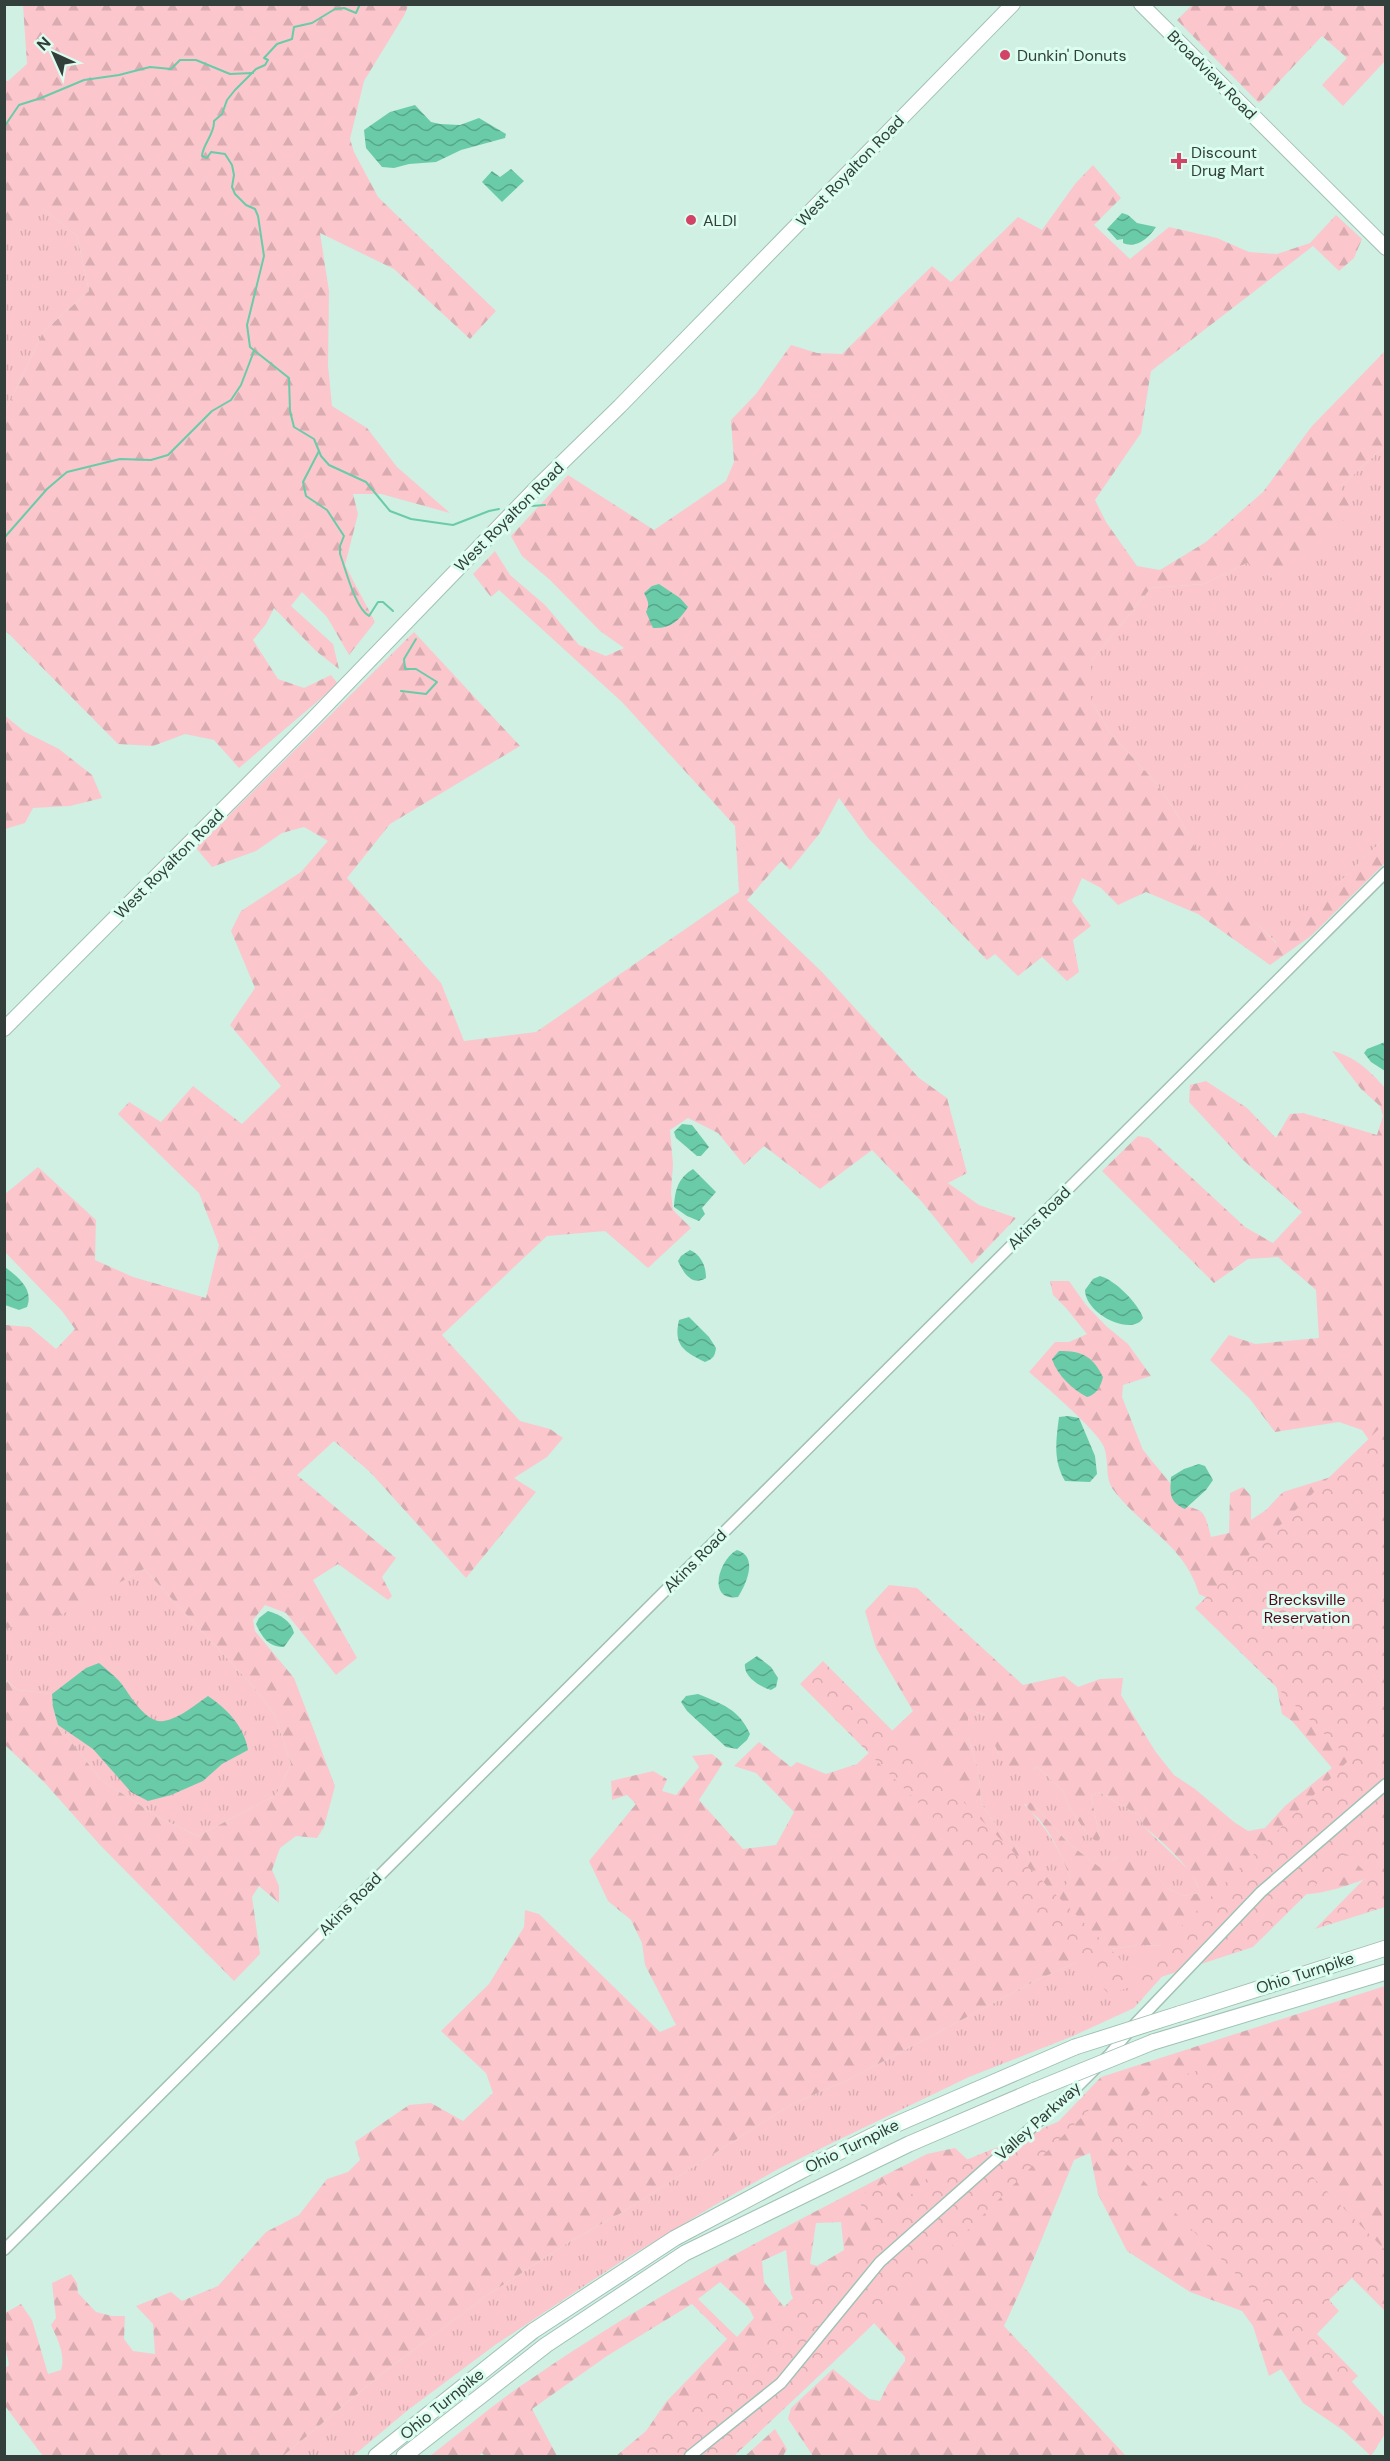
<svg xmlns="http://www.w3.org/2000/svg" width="1390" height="2461" viewBox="0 0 1390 2461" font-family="'DM Sans',sans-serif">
<defs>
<pattern id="grass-tufts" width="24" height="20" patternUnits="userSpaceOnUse" patternTransform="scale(1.5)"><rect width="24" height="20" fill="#fbc7cd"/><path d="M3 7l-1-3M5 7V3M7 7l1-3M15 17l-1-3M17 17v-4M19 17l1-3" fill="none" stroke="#d8acb1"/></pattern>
<pattern id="forest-firs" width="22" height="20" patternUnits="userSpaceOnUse" patternTransform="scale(1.5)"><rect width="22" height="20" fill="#fbc7cd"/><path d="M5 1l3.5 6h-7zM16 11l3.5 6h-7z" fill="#d8acb1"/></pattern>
<pattern id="park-crowns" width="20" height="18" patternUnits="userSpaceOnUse" patternTransform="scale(1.5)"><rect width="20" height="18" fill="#fbc7cd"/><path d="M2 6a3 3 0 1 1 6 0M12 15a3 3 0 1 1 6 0" fill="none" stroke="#d8acb1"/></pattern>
<pattern id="water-waves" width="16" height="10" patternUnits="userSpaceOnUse" patternTransform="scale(1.5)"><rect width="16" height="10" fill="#6acba9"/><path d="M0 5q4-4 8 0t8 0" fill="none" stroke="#58a68b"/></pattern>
</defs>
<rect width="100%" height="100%" fill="#cff0e3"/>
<g fill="url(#grass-tufts)">
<polygon points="40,206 77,236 89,291 43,332 7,408 5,418 5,241"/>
<polygon points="1385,446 1385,838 1277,943 1212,880 1180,819 1157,784 1111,734 1091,701 1091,661 1151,588 1204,584 1247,563 1340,487"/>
<polygon points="144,1569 253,1686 275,1715 291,1764 276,1795 198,1836 160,1818 101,1780 58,1725 53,1707 52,1694 18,1690 5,1679 4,1629 59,1615"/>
<path d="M968 1710 986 1715 998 1753 1023 1772 1038 1767 1063 1791 1070 1809 1088 1835 1100 1838 1091 1796 1099 1792 1140 1816 1143 1826 1191 1872 1201 1893 1184 1896 1167 1888 1131 1850 1115 1858 1103 1870 1068 1843 1035 1806 1024 1804C1045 1826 1061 1849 1070 1878L1062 1893 997 1827 981 1803 979 1772 968 1738Z"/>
<polygon points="1141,1945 1182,1946 1175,1962 1134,2008 1073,2036 969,2077 778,2169 715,2205 622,2261 495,2345 408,2410 353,2456 283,2456 379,2376 489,2294 569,2242 621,2213 792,2104 848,2080 1035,1981 1103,1950"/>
</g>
<g fill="url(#forest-firs)" fill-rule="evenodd">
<polygon points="23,5 408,5 405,14 364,81 350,139 354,152 378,197 496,311 470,339 394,269 320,233 329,291 328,365 332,406 367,428 397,467 450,513 381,494 353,494 358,514 345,565 375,622 349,655 327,617 302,592 291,606 333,644 339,669 316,651 274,608 266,624 253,640 278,679 304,688 331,675 338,684 239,768 214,740 185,734 153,746 118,744 5,630 4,418 7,408 43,332 89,291 77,236 41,207 5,241 5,81 8,81 27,64"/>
<polygon points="1192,5 1385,5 1385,61 1343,106 1322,85 1347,58 1322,36 1259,103 1177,20"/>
<polygon points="1093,165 1121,198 1094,225 1130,259 1169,227 1217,238 1249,252 1277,254 1310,243 1336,215 1362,239 1354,258 1339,271 1313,246 1151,371 1141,433 1095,500 1106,522 1137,566 1160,570 1206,542 1263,492 1312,426 1385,351 1385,446 1340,487 1352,511 1282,584 1247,563 1204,584 1151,588 1091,661 1091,701 1111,734 1157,784 1180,819 1210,875 1276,943 1385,838 1385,863 1311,936 1270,965 1198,914 1146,892 1118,905 1101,888 1082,878 1072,901 1091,926 1073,940 1079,972 1067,981 1042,957 1018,976 995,954 987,960 868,838 839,798 820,833 790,870 781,861 747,900 822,972 919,1078 947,1098 967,1173 948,1183 979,1205 1016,1218 972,1264 922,1202 872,1150 820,1189 764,1146 744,1165 718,1133 688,1118 670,1130 673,1164 671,1193 673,1210 691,1228 648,1268 605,1231 547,1236 442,1335 520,1421 550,1429 563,1438 547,1457 514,1478 536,1492 466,1578 370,1472 334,1441 297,1475 396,1558 382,1577 392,1596 388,1600 338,1564 313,1580 357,1658 336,1675 286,1613 265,1605 253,1620 255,1631 294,1678 335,1786 324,1827 317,1838 296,1836 280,1848 272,1870 279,1886 279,1903 259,1886 252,1897 260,1954 234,1981 100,1845 44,1782 5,1745 4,1679 18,1690 52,1694 53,1707 58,1725 101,1780 160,1818 198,1836 276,1795 291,1764 275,1715 253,1686 144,1569 59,1616 5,1629 5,1325 30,1327 56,1349 75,1329 62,1311 5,1252 5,1194 38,1167 96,1220 95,1260 133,1277 206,1298 219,1245 199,1193 118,1114 129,1102 161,1122 193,1086 242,1124 281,1086 230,1025 255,988 231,931 241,911 301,872 328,841 304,827 282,833 256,851 212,867 196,848 414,632 520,746 390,824 347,878 441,983 464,1041 536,1032 739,892 735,826 622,702 499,590 491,597 473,574 495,551 510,575 545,605 579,645 606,656 624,648 600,631 550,580 522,556 511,536 568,475 654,530 726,481 734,462 731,420 756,394 791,345 817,353 842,354 932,266 951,282 1018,217 1042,230 1075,184"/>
<polygon points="4,715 25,732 59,749 92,775 102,798 70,806 33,808 25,823 5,829"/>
<path d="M1332 1051C1355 1056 1371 1072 1386 1089V1755L1182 1946 1141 1945 1103 1950 1035 1981 848 2080 792 2104 621 2213 569 2242 489 2294 379 2376 283 2456H43L5 2406V2368L9 2365 5 2346V2313L21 2304 32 2320 48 2374 61 2370C66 2355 57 2338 51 2325L56 2318 52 2283 71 2274 77 2283 78 2293 96 2312 112 2316H125L124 2339 133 2351 155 2354 153 2324 136 2306 171 2292 182 2301 218 2286 266 2232 299 2215 327 2179 348 2172 360 2160 355 2142 409 2105 431 2103 463 2121 493 2093 486 2073 441 2031 489 1984 524 1927 525 1910 539 1914 660 2032 676 2025 645 1965 642 1943 631 1920 608 1901 589 1861 636 1804 627 1795 612 1800 611 1781 653 1771 667 1779 662 1791 676 1795 699 1767 692 1756 712 1754 723 1763 699 1800 743 1849 776 1845 794 1812 756 1773 734 1766 759 1742 791 1767 797 1762 826 1774 857 1764 913 1711 876 1648 865 1611 889 1585 917 1588 1023 1685 1064 1676 1078 1687 1100 1679 1123 1678 1121 1695 1155 1751 1174 1775 1195 1789 1234 1822 1248 1831 1265 1828 1285 1806 1332 1768 1292 1721 1282 1714 1270 1653 1220 1604 1199 1594C1184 1543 1141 1528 1112 1488 1105 1477 1109 1460 1104 1447 1098 1431 1045 1386 1029 1372L1055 1342H1069L1087 1334 1066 1308 1053 1295 1050 1281H1069L1086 1305 1106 1326 1128 1344 1151 1376 1123 1385 1122 1397 1143 1450 1170 1483 1178 1504C1205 1511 1204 1509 1211 1537L1229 1533 1230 1493 1243 1487 1251 1496V1520L1266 1510 1283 1492 1347 1472 1378 1453 1362 1430 1339 1422 1275 1432 1250 1399 1210 1360 1229 1335 1255 1344 1319 1338 1316 1290 1278 1257 1248 1259 1214 1283 1102 1171 1138 1136 1149 1138 1245 1227 1273 1243 1302 1212 1243 1160 1189 1102 1190 1085 1206 1081 1247 1108 1276 1138 1290 1114 1303 1113 1377 1135 1383 1116 1380 1106 1361 1089ZM968 1710 986 1715C991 1732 999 1775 1024 1772 1028 1772 1034 1768 1038 1767L1063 1791 1070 1809 1088 1835 1098 1843 1100 1838 1091 1796 1099 1792 1140 1816 1143 1826C1160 1839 1197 1872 1200 1893L1184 1896 1167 1888 1132 1850 1126 1849 1102 1869 1068 1843 1035 1806 1023 1797C1025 1808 1032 1812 1039 1819 1053 1837 1063 1857 1070 1878L1062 1892 997 1827 981 1803 979 1772 968 1738Z"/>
<path d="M1385 1788V1871C1352 1884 1324 1897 1287 1894Z"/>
<polygon points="1385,1986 1385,2294 1351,2266 1302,2327 1385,2418 1385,2434 1371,2456 1344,2431 1303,2403 1281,2369 1269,2376 1253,2326 1242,2311 1190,2292 1127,2251 1098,2194 1090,2153 1074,2160 1023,2285 1004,2326 1126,2456 813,2456 788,2419 791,2408 833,2369 869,2399 880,2401 887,2386 905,2361 905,2357 874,2323 789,2404 1101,2077"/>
<path d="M955 2148 969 2161 666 2456H616L646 2431 666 2402 727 2339 692 2304 607 2356 532 2409 557 2456H485L482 2453 478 2456H430C463 2431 496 2402 531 2379 656 2293 791 2223 927 2154ZM841 2222 844 2250 817 2266 810 2264 816 2223ZM786 2250 791 2294 793 2298 784 2307 764 2282 762 2261ZM720 2282 749 2308 754 2318 737 2337 698 2299Z"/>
<polygon points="775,2429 787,2449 783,2456 745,2456"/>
</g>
<g fill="url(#park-crowns)">
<polygon points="1385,1423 1385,1907 1315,1929 1368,1875 1347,1854 1253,1947 1109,1994 800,1684 823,1661 1134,1973 1350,1759 1195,1608"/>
<polygon points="1205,2068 1385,2250 1385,2319 1384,2310 1352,2278 1329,2300 1339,2311 1317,2334 1358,2376 1347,2386 1103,2140 1160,2083"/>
<polygon points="1091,2108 862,2335 734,2456 640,2456 880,2225 854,2198 884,2183 904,2202 930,2175"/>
</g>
<g fill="url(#water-waves)">
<polygon points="415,105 431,122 440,124 460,125 479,118 506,134 505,138 461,150 436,162 409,164 394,168 382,167 366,148 364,130 390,112"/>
<polygon points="511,169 524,181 502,202 482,182 492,171 500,177"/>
<path d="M1122 213 1128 215 1137 223 1156 227C1149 238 1136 249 1123 243V239L1117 240 1107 229Z"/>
<path d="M659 584 680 598 688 607C679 621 670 629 653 628L646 612C650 604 648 601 644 593L652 586Z"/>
<polygon points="1385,1042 1385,1071 1371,1062 1364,1053 1367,1049"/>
<polygon points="682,1124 692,1125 709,1147 701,1156 697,1156 676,1138 674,1132"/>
<path d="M693 1169 716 1192 702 1208 705 1214 699 1221 687 1216 674 1207C675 1190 678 1178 693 1169Z"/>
<path d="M690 1250C701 1255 706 1266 706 1278 692 1287 683 1272 678 1261L681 1256Z"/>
<path d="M5 1267C18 1277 34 1289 27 1307L19 1310 5 1305Z"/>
<path d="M1100 1276C1115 1280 1138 1303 1143 1318 1132 1337 1085 1314 1085 1290L1093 1279Z"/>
<path d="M689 1317 709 1337 716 1348C715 1356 713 1359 705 1362 684 1352 673 1345 679 1320Z"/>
<path d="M1059 1351C1083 1351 1092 1356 1103 1377 1101 1386 1096 1395 1087 1397 1072 1389 1057 1375 1052 1359Z"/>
<path d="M1068 1416 1079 1418 1095 1456 1097 1474 1090 1482 1065 1481C1053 1460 1056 1441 1059 1417Z"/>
<path d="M1199 1464 1205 1466 1213 1480 1206 1490 1185 1509C1169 1502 1170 1493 1171 1477L1184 1469Z"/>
<path d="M737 1550C759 1557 746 1584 738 1597 707 1602 718 1560 737 1550Z"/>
<path d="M268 1611C280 1615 291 1620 294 1633L284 1647C268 1647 262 1637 256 1624L259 1618Z"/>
<path d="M757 1656 771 1667 778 1678 776 1687 771 1690C760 1687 743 1676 745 1664Z"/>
<path d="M99 1663C106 1669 114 1675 120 1682 130 1694 145 1724 164 1721 180 1718 195 1705 208 1696 227 1709 244 1726 248 1750L222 1764 203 1781 171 1795 148 1801 131 1792 93 1749 58 1725 53 1707 52 1694 86 1668Z"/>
<path d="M698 1694C722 1704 739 1709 750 1734L747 1740 737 1749 726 1747 687 1711 681 1702 686 1696Z"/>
</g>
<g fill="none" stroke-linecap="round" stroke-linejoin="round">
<g stroke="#6acba9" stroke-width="2">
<path d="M360 4 356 13 344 8 335 9 312 23 294 27 292 39 277 44 264 58 268 60 265 65 256 69 235 90 227 100 222 114 214 121C215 134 203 143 202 156L207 158 211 152 225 154 232 165 234 175 232 187 235 194 246 205 255 209 258 216 264 256 247 325 250 347 289 378 290 411 294 427 314 439 321 456 329 465 366 482 390 511 411 519 453 525 489 511 499 509"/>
<polyline points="4,127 19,105 41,98 84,80 119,75 150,67 171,69 180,60 196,60 230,74 253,73"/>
<path d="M319 451 303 482 306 496 327 510 344 536 340 546V554C346 570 355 608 369 616L378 602H383L393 611"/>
<polyline points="532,506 545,505"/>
<polyline points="4,538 47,489 67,472 120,459 151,460 168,455 212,411 231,400 241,385 254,351"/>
<polyline points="401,691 426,694 437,682 416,669 405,669 404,659 416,639"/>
</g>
<defs>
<g id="minor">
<polyline points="4,2250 1386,872"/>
<polyline points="690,2456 781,2383 880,2262 1073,2091 1110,2054 1136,2023 1261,1892 1386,1784"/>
</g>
<g id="major">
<polyline points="1141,4 1386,248"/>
<polyline points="4,1029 312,720 537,487 620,406 1013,4"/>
</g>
<g id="highway">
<polyline points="1179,2014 1386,1948"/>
<polyline points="1153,2042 1386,1972"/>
<polyline points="376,2456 533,2331 675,2238 803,2170 890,2127 1075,2047"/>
<polyline points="404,2456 546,2345 685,2253 909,2144 1035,2090"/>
</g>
</defs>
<use href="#minor" stroke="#a1c1b4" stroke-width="13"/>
<use href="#major" stroke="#a1c1b4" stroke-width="16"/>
<use href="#highway" stroke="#a1c1b4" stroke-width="17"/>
<use href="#minor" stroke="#fff" stroke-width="10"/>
<use href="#major" stroke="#fff" stroke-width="14"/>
<use href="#highway" stroke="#fff" stroke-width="15"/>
<defs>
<g id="highway-bridge">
<polyline points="1075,2047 1179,2014"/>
<polyline points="1035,2090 1153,2042"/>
</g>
</defs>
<use href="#highway-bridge" stroke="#a1c1b4" stroke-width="17" stroke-linecap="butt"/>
<use href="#highway-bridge" stroke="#fff" stroke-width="15"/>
</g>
<g fill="#d34365" stroke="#dcfef0" stroke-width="2">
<circle cx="1005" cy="55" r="6"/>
<path d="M1176 152h6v6h6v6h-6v6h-6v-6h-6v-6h6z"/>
<circle cx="691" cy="220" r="6"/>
</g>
<g text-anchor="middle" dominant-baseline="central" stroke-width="6" stroke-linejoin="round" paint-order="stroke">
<g font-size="16" fill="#323f3a" stroke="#dcfef0" text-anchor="start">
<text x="1017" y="55">Dunkin' Donuts</text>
<text x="1191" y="152">Discount<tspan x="1191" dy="18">Drug Mart</tspan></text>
<text x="703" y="220">ALDI</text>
</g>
<g font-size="16" fill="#323f3a" stroke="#dcfef0">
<text transform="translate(1212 75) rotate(45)">Broadview Road</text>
<text transform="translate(850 171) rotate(-46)">West Royalton Road</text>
<text transform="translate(509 517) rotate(-45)">West Royalton Road</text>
<text transform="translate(169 864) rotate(-45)">West Royalton Road</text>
<text transform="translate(1039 1218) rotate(-45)">Akins Road</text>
<text transform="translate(695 1561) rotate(-45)">Akins Road</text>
<text transform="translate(350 1904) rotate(-45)">Akins Road</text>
<text transform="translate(1305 1973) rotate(-18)">Ohio Turnpike</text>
<text transform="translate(1038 2121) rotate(-42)">Valley Parkway</text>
<text transform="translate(852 2146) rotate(-26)">Ohio Turnpike</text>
<text transform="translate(442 2404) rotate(-39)">Ohio Turnpike</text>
</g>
<g font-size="16" fill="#54071f" stroke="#dcfef0">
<text x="1307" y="1599">Brecksville<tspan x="1307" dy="18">Reservation</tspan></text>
</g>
</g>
<rect width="1390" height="2461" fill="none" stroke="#323f3a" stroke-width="12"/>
<g transform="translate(54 54) rotate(315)" stroke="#dcfef0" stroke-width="4.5" paint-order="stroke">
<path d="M0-4.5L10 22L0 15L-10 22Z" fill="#323f3a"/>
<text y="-9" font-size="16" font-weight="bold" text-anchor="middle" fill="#323f3a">N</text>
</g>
</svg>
